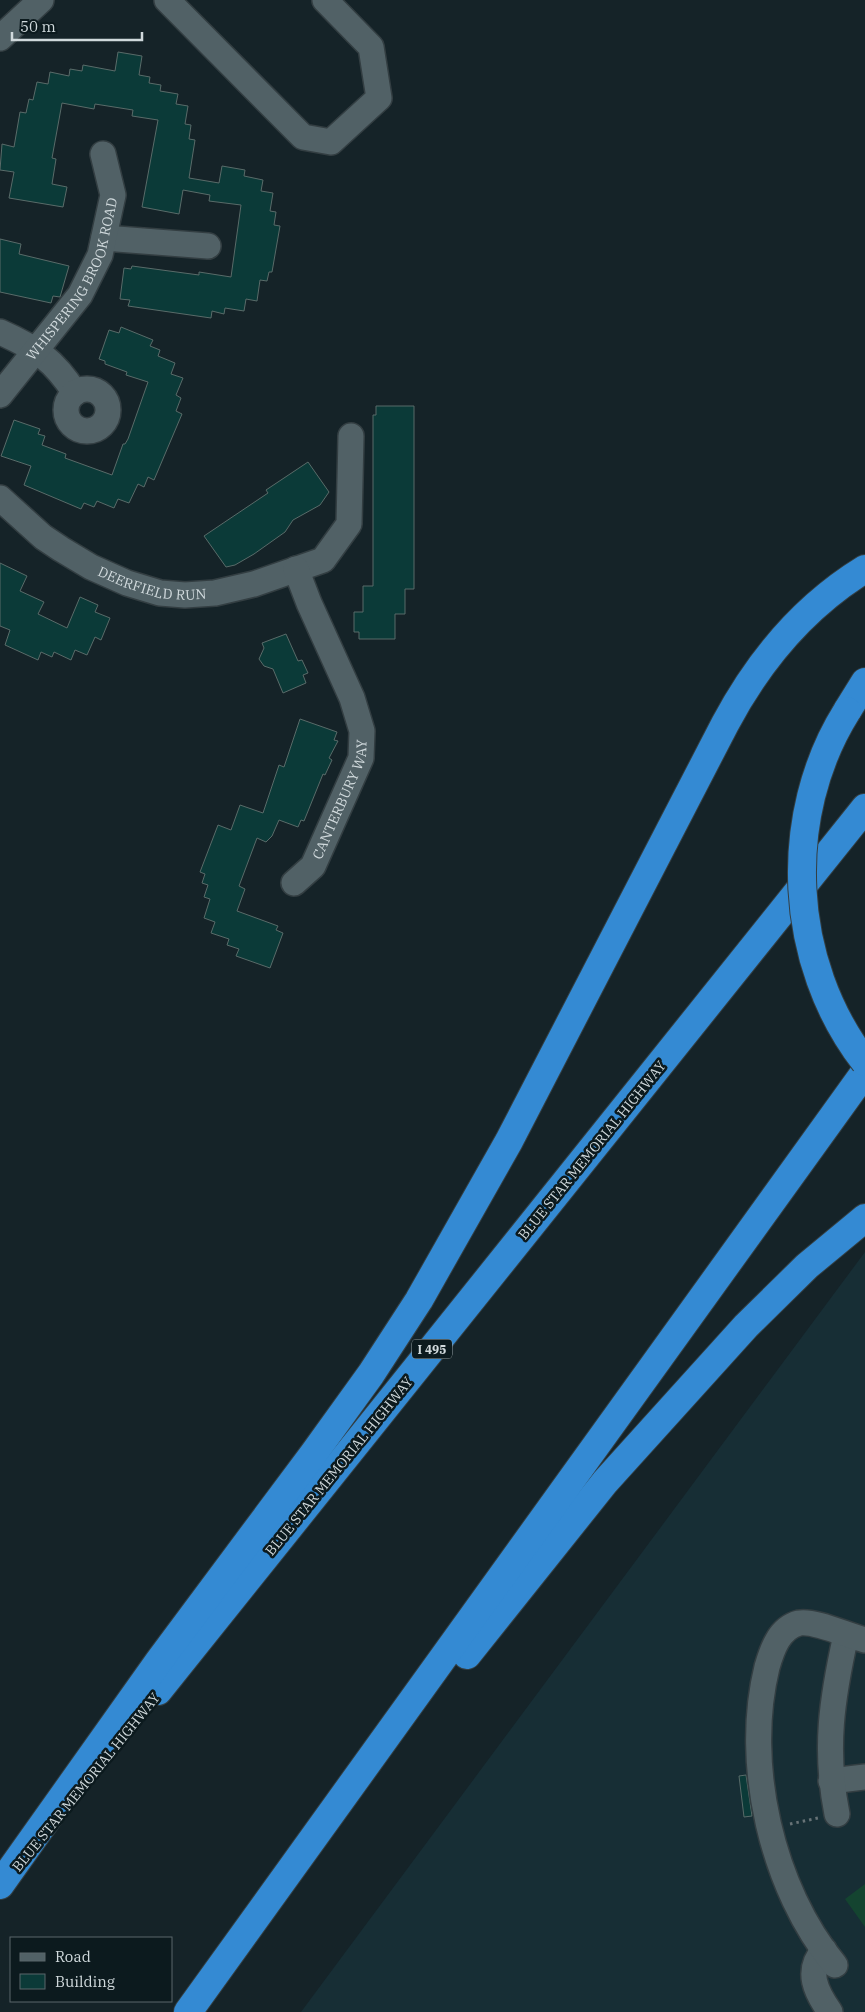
<svg xmlns="http://www.w3.org/2000/svg" width="865" height="2012" viewBox="0 0 865 2012" font-family="'IBM Plex Serif',serif">
<rect width="100%" height="100%" fill="#152328"/>
<polygon fill="#172e35" points="865,1252 865,2012 301,2012"/>
<polygon fill="#144430" points="865,1884 865,1927 845,1899"/>
<g fill="#0b3a38" stroke="#596b69">
<polygon points="118,52 142,56 139,75 150,77 149,83 161,85 160,91 178,94 176,104 188,106 185,124 191,125 189,139 195,140 189,178 219,183 222,166 245,170 244,176 263,180 261,191 273,193 270,211 276,212 274,225 280,226 272,272 269,272 267,281 260,280 257,301 246,299 244,311 225,308 224,314 212,311 211,318 128,306 130,300 120,299 124,268 131,269 132,266 199,275 199,272 231,277 241,205 209,201 210,195 183,190 179,214 142,207 158,120 132,116 133,110 95,104 94,109 62,103 52,158 56,159 52,184 67,187 63,207 9,198 14,172 0,170 2,144 14,147 20,112 26,113 29,99 33,100 37,82 48,84 50,72 69,76 70,69 82,71 83,65 115,71"/>
<polygon points="0,239 21,244 19,254 69,266 60,297 53,296 51,303 0,292"/>
<polygon points="121,327 153,340 150,346 160,350 158,356 175,363 171,374 183,378 176,395 181,398 176,411 182,414 154,480 148,477 144,487 138,484 129,503 118,499 114,508 97,501 94,507 84,503 81,509 24,485 31,466 1,456 14,420 40,429 38,434 45,436 42,445 66,454 65,458 112,475 123,444 125,444 128,439 148,382 126,375 127,372 105,364 105,361 99,359 109,330 119,333"/>
<polygon points="376,406 414,406 414,589 405,589 405,614 395,614 395,639 359,639 359,632 354,632 354,612 363,612 363,586 373,586 373,415 376,415"/>
<polygon points="308,462 329,492 320,505 293,520 285,532 254,554 235,565 226,567 204,536 268,493 266,490"/>
<polygon points="0,563 27,576 20,591 44,602 38,614 67,628 80,597 98,605 95,612 110,618 101,640 95,637 87,655 75,650 71,660 54,652 52,657 41,652 38,660 5,645 10,630 0,626"/>
<polygon points="286,634 298,661 302,660 308,673 303,675 306,683 283,693 273,669 264,666 259,659 264,648 262,643"/>
<polygon points="300,719 337,732 334,740 338,741 329,758 332,760 325,775 323,774 304,821 301,820 298,827 279,820 272,836 266,842 257,838 239,886 245,889 237,911 278,926 276,930 283,933 270,968 236,956 239,949 227,945 229,939 211,933 215,922 204,918 210,899 204,897 208,885 202,883 205,874 200,872 218,825 231,830 240,805 263,813 279,765 284,767"/>
<polygon points="746,1775 752,1816 744,1817 739,1776"/>
</g>
<g fill="none" stroke-linecap="round" stroke-linejoin="round">
<defs>
<g id="minor">
<polyline points="167,0 303,137 331,142 379,98 371,47 325,0"/>
<polyline points="0,38 41,0"/>
<polyline points="104,238 208,246"/>
<path d="M0 332C36 348 54 360 75 393"/>
<circle cx="87" cy="410" r="21"/>
<path id="s1" d="M0 395 80 295 100 255 113 195 103 154"/>
<path id="s2" d="M0 498 43 537 61 549 91 567 127 583 160 593 185 595 215 593 254 584 323 560 349 524 351 436"/>
<path id="s3" d="M294 883 313 866 361 758 362 731 352 698 309 603 296 569"/>
<polyline points="831,1781 865,1777"/>
<path d="M837 1814C824 1749 832 1698 846 1635"/>
<path d="M824 1950C805 1971 816 1992 830 2012"/>
<path d="M835 1965C772 1889 743 1764 767 1667 772 1650 779 1628 799 1623 815 1620 848 1636 865 1640"/>
</g>
<g id="highway">
<polyline points="847,711 865,682"/>
<polyline points="467,1655 605,1482 746,1326 807,1266 865,1218"/>
<polyline points="158,1691 865,808"/>
<path d="M0 1885 159 1661 314 1453 371 1374 419 1300 509 1141 725 724C759 660 803 607 865 569"/>
<polyline points="188,2012 865,1072"/>
</g>
</defs>
<use href="#minor" stroke="#333e42" stroke-width="28"/>
<use href="#highway" stroke="#333e42" stroke-width="30"/>
<polyline stroke="#687377" stroke-width="3" stroke-dasharray="2.5 4" stroke-linecap="butt" points="790,1824 818,1818"/>
<use href="#minor" stroke="#516166" stroke-width="25"/>
<use href="#highway" stroke="#348ad3" stroke-width="28"/>
<defs>
<path id="highway-bridge" d="M847 711C781 816 788 963 865 1062"/>
</defs>
<use href="#highway-bridge" stroke="#333e42" stroke-width="30" stroke-linecap="butt"/>
<use href="#highway-bridge" stroke="#348ad3" stroke-width="28"/>
</g>
<g text-anchor="middle" dominant-baseline="central" stroke-width="5" stroke-linejoin="round" paint-order="stroke">
<rect fill="#0c1a1e" stroke="#95a0a3" stroke-width="1" x="412" y="1339.5" width="40" height="19" rx="4"/>
<g font-size="12" font-weight="bold" fill="#d0d9dc">
<text x="432" y="1349">I 495</text>
</g>
<g font-size="14" fill="#d0d9dc" stroke="#0c1a1e">
<text stroke="none"><textPath href="#s1" startOffset="139">WHISPERING BROOK ROAD</textPath></text>
<text stroke="none"><textPath href="#s2" startOffset="179">DEERFIELD RUN</textPath></text>
<text stroke="none"><textPath href="#s3" startOffset="98">CANTERBURY WAY</textPath></text>
<text transform="translate(592 1150) rotate(-51)">BLUE STAR MEMORIAL HIGHWAY</text>
<text transform="translate(339 1466) rotate(-51)">BLUE STAR MEMORIAL HIGHWAY</text>
<text transform="translate(86 1782) rotate(-51)">BLUE STAR MEMORIAL HIGHWAY</text>
</g>
</g>
<rect x="10" y="1937" width="162" height="65" fill="#0c1a1e" stroke="#5a666a"/>
<rect x="20" y="1953" width="25" height="8" fill="#516166" stroke="#5a666a"/>
<text x="55" y="1962" font-size="15" fill="#d0d9dc">Road</text>
<rect x="20" y="1974" width="25" height="15" fill="#0b3a38" stroke="#5a666a"/>
<text x="55" y="1987" font-size="15" fill="#d0d9dc">Building</text>
<path d="M12 32v8h130v-8" fill="none" stroke="#d0d9dc" stroke-width="2.5"/>
<text x="20" y="32" font-size="15" fill="#d0d9dc" stroke="#0c1a1e" stroke-width="4" paint-order="stroke">50 m</text>
</svg>
